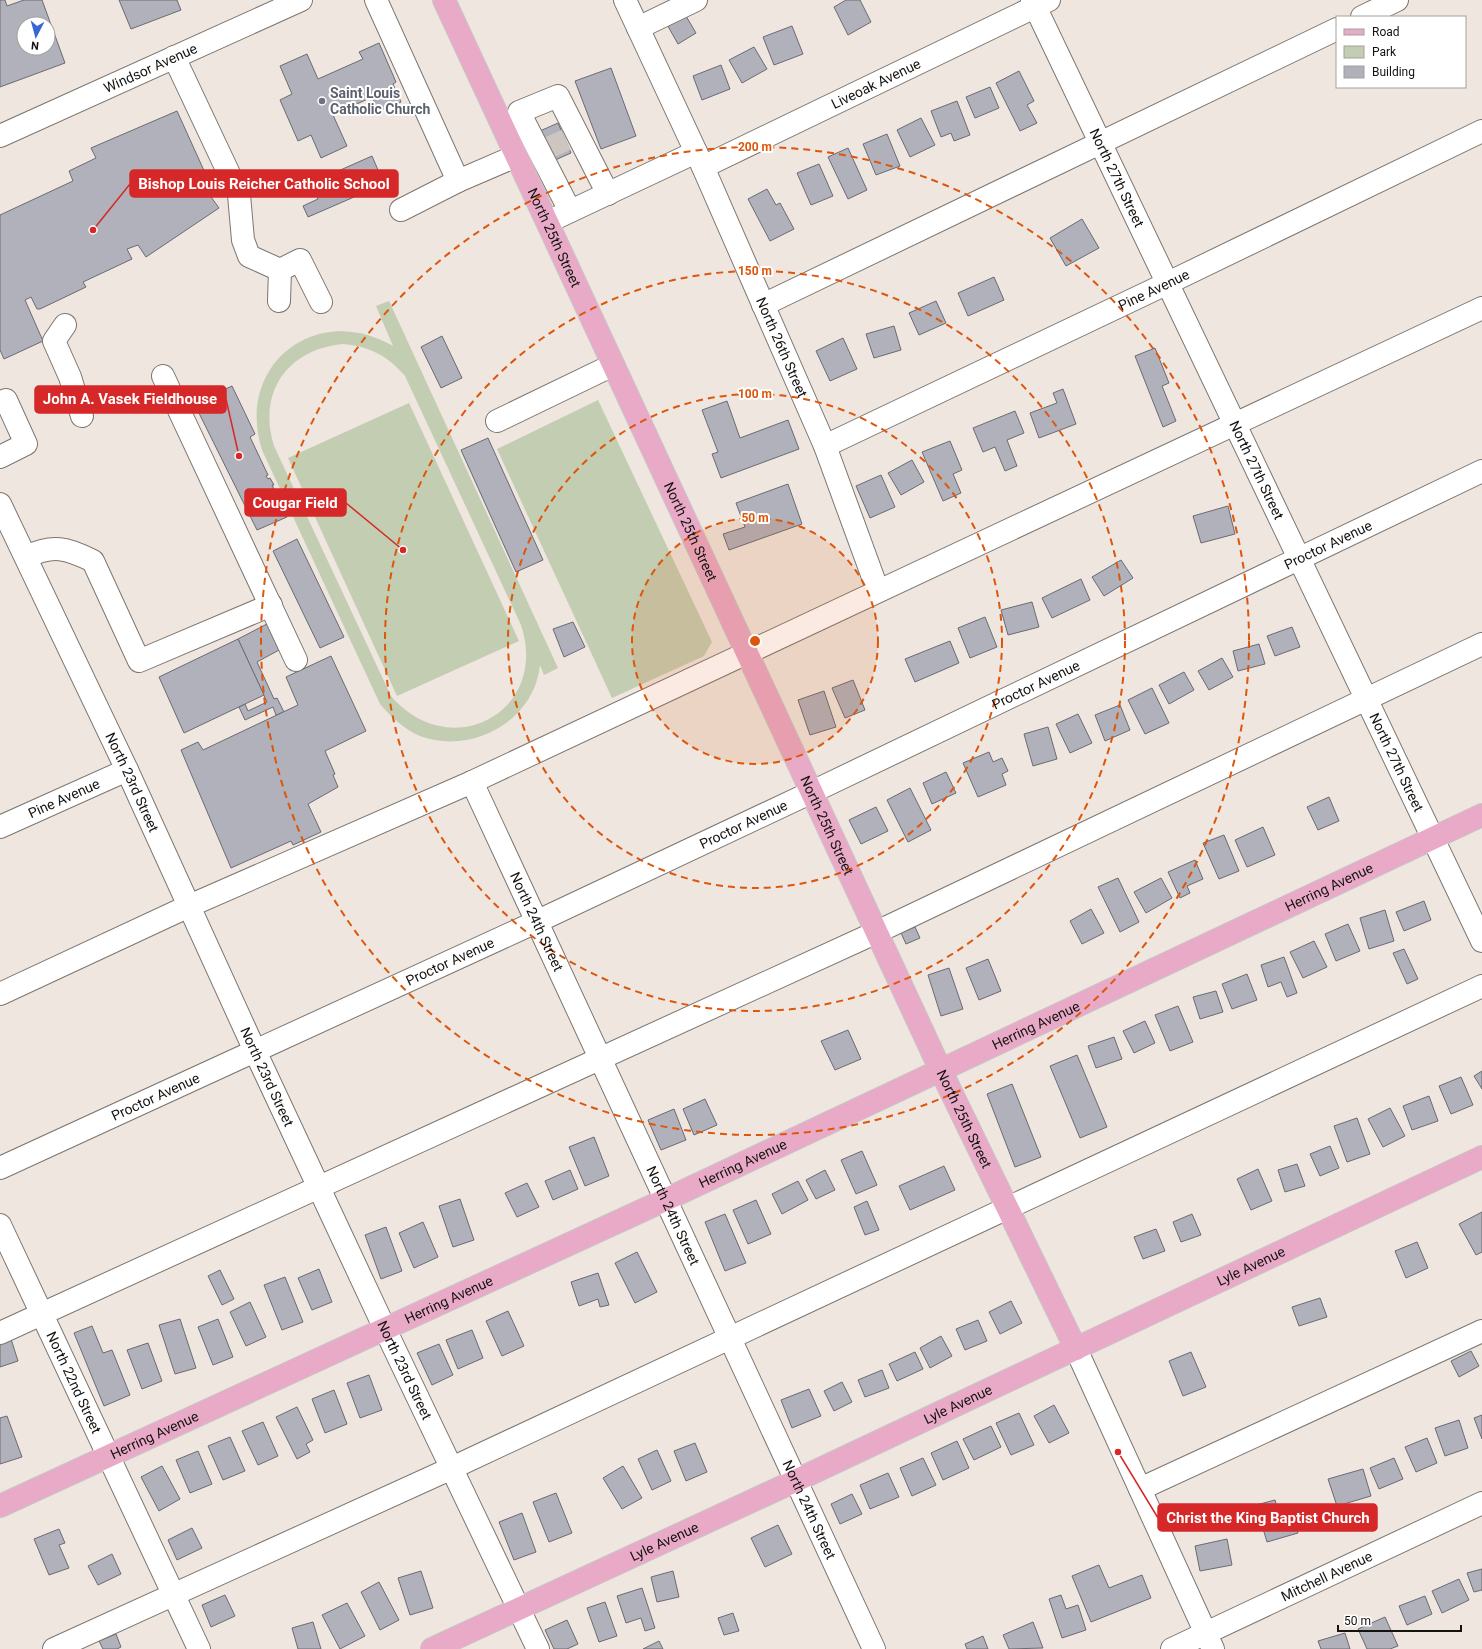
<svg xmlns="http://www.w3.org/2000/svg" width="1482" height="1649" viewBox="0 0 1482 1649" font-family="Roboto,sans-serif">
<rect width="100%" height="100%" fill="#eee6df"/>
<g fill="#c3cdb1" fill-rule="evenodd">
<path d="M389 301 558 668 544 675 540 665C534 722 471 755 420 736 404 729 391 717 380 704L262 450C235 365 316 301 393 346L376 306ZM343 344C369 346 388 356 405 376L521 625C550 712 450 765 391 696L274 446C257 392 288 349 343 344Z"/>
<polygon points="598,400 712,642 704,656 612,698 497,449"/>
<polygon points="409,403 519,641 397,696 288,458"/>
</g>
<g fill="#b0b1ba" stroke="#6a6b73" fill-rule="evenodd">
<path d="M0 0H5L7 6 24 0H42L65 63 0 87ZM24 24H48V48H24Z"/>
<polygon points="119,0 177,0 181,10 131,29"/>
<polygon points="846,0 860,0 871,22 848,35 834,7"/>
<polygon points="683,11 696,33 678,44 665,21"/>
<polygon points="792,26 803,54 774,65 763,37"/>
<polygon points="379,43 396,82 393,84 401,102 379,111 372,97 333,115 347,146 321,158 311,135 298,141 280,100 292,94 280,66 307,54 318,79 363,59 359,52"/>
<polygon points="754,47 767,69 742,83 729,60"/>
<polygon points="721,65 730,89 702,100 693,76"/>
<polygon points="611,68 636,136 601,149 575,81"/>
<polygon points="1019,71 1034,101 1027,105 1037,123 1020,131 996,83"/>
<polygon points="990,87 999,108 975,118 966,97"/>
<polygon points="957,101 970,135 954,141 951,133 941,137 931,111"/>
<polygon points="177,111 211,186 206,190 219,208 146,257 138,245 127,249 132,259 83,282 86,287 40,309 37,309 31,297 25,300 43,341 4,359 0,350 0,215 73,181 69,171 96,158 91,148"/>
<polygon points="921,118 935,145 910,157 897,130"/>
<polygon points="558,123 571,153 553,161 540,131"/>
<polygon points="887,134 900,166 876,175 863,144"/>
<polygon points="848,148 867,190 848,199 828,157"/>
<polygon points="372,156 384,184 308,217 303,206 318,199 311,183"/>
<polygon points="819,164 833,196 811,205 797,173"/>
<polygon points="767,189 776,205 780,203 794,229 770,241 748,199"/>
<polygon points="1082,219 1099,248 1066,266 1050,238"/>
<polygon points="994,277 1004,300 968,316 958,293"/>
<polygon points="936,301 946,323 919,335 909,313"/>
<polygon points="894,326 901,350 874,358 866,334"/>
<polygon points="442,336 462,378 441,388 421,347"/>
<polygon points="843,338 857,369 830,381 816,351"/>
<polygon points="1155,348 1169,383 1162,386 1176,421 1163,427 1135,356"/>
<polygon points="232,386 255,434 250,437 268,475 266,476 268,479 270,478 274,485 272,485 287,517 257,530 194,403"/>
<polygon points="1063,389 1076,424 1039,438 1030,413 1057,403 1053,393"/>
<polygon points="727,401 740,438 788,420 799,449 721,478 712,454 718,452 702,410"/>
<polygon points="1015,411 1024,433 1007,440 1017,466 1005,471 995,447 983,452 973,428"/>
<polygon points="488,438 543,560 516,572 461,450"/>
<polygon points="950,441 962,470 953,474 961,493 943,501 922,452"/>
<polygon points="912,460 924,482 901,495 888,473"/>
<polygon points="881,475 895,507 870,518 856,486"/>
<polygon points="788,484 802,524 729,550 723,534 745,527 736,503"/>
<polygon points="1228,506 1235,534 1201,543 1193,516"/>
<polygon points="297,539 344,637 320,648 273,551"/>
<polygon points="1121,560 1133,578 1104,596 1092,577"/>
<polygon points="1081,579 1090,600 1052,618 1042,598"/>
<polygon points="1032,602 1039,627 1008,635 1001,610"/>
<polygon points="985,617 997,647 970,658 958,628"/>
<polygon points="573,622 585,647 564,657 553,629"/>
<polygon points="267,624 279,650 257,662 274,699 277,698 284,712 276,715 273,707 245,720 239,707 245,704 248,711 267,702 238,639"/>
<polygon points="1292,627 1300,647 1275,656 1267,636"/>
<polygon points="238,639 264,695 184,733 159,677"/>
<polygon points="950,641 959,663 915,682 905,659"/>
<polygon points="1259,644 1265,664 1238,671 1233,651"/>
<polygon points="331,656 366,731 325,751 335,774 333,775 338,787 308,804 321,832 293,845 291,841 231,868 181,750 198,742 203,750 298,705 286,677"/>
<polygon points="1222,658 1233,677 1209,690 1198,671"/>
<polygon points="1184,672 1194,690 1169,704 1159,685"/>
<polygon points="853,680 865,710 845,718 832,688"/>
<polygon points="1152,688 1169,723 1145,734 1128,700"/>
<polygon points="824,691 836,727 810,735 798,700"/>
<polygon points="1120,705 1130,730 1105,741 1095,715"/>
<polygon points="1078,714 1092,743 1070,753 1056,724"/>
<polygon points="1048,727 1057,759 1033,766 1024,734"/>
<polygon points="989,752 993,762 1002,758 1008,771 1002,774 1006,785 978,797 963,763"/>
<polygon points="946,772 956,793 932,804 923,783"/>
<polygon points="910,788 931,830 908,842 887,800"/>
<polygon points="1329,797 1339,821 1318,830 1307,807"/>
<polygon points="876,807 888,831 861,844 849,820"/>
<polygon points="1263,827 1275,855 1247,867 1235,840"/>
<polygon points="1224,835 1239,871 1219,879 1203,843"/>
<polygon points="1195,860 1203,879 1187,886 1190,893 1180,898 1168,872"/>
<polygon points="1118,878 1139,922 1120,932 1098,887"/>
<polygon points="1161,878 1172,898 1146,913 1134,892"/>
<polygon points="1424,901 1431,920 1404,931 1396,912"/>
<polygon points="1091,909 1104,933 1082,944 1070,921"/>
<polygon points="1385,910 1394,941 1369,949 1360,918"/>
<polygon points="1348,924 1360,951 1336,961 1325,934"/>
<polygon points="915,927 920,938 906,944 901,933"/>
<polygon points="1314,941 1327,967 1303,978 1290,952"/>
<polygon points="1404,949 1418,979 1407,984 1393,953"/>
<polygon points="1284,957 1297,993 1287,997 1281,982 1268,987 1261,965"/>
<polygon points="988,959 1001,991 979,1000 966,968"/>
<polygon points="949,968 963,1009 941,1016 928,975"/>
<polygon points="1247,974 1257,1000 1232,1009 1222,984"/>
<polygon points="1216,991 1223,1012 1200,1019 1193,997"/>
<polygon points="1178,1006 1193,1042 1170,1051 1155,1015"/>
<polygon points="1145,1021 1155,1043 1134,1053 1123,1031"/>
<polygon points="848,1030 861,1059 835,1070 821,1041"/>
<polygon points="1114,1037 1122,1059 1096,1068 1088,1046"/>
<polygon points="1077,1055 1107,1127 1080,1138 1050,1066"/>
<polygon points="1482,1071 1482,1089 1474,1076"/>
<polygon points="1461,1077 1473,1105 1451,1114 1439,1086"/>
<polygon points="1012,1084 1041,1157 1015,1167 987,1094"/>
<polygon points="1429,1096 1438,1121 1412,1130 1403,1106"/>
<polygon points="705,1099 717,1125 694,1135 683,1109"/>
<polygon points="1390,1108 1405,1136 1383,1147 1368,1119"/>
<polygon points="674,1109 686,1140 661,1150 648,1120"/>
<polygon points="1357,1118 1370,1154 1347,1162 1334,1126"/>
<polygon points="594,1137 609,1176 585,1186 569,1147"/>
<polygon points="1330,1146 1339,1168 1320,1176 1310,1154"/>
<polygon points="862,1151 877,1185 856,1194 841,1160"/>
<polygon points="1297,1164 1305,1186 1285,1192 1278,1170"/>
<polygon points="944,1166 955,1190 910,1210 899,1186"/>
<polygon points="1258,1169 1272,1201 1251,1210 1237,1179"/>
<polygon points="570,1170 578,1189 553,1200 545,1181"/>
<polygon points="825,1170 835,1190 816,1199 806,1180"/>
<polygon points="798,1181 808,1200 782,1214 772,1194"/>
<polygon points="527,1183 539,1207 517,1217 505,1193"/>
<polygon points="460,1199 474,1240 453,1247 439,1206"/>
<polygon points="756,1200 771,1234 748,1244 733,1210"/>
<polygon points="867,1201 879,1230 865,1235 854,1207"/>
<polygon points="1482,1212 1482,1252 1476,1255 1459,1224"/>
<polygon points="725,1214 746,1263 725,1271 705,1222"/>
<polygon points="1192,1214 1201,1235 1181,1242 1173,1222"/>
<polygon points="423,1222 438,1257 414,1268 399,1233"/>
<polygon points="386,1227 402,1271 381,1279 365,1235"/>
<polygon points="1156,1229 1165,1251 1143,1259 1134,1237"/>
<polygon points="1417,1242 1428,1268 1406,1278 1395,1251"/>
<polygon points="637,1252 657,1292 635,1303 615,1263"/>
<polygon points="319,1269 332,1302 312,1310 298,1278"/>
<polygon points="220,1270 234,1299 222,1305 208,1276"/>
<polygon points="598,1273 609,1305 600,1307 598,1299 579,1306 571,1282"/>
<polygon points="285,1277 303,1322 282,1330 264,1285"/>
<polygon points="1320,1298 1327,1317 1299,1326 1292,1307"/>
<polygon points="1011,1301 1022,1323 1000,1334 989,1312"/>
<polygon points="250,1302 266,1337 246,1346 230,1312"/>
<polygon points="508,1311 524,1346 502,1356 486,1321"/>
<polygon points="180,1319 196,1368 175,1374 159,1325"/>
<polygon points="218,1319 233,1357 213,1365 198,1327"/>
<polygon points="978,1320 987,1341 965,1350 956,1329"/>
<polygon points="92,1326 103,1353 112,1350 130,1395 104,1406 74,1333"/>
<polygon points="472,1330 483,1358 458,1369 446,1340"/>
<polygon points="941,1336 952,1356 930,1368 920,1348"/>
<polygon points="11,1339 18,1361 0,1367 0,1343"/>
<polygon points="148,1343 162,1381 142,1389 127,1350"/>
<polygon points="439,1344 453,1375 432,1385 417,1353"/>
<polygon points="1471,1351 1479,1366 1459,1377 1451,1361"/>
<polygon points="915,1352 923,1369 897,1381 889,1364"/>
<polygon points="1191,1352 1206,1387 1183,1396 1169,1361"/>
<polygon points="882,1370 889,1388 865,1397 858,1380"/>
<polygon points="369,1375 382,1410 360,1418 347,1383"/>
<polygon points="842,1382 852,1402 834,1411 824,1391"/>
<polygon points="809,1389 821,1416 792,1428 781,1400"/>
<polygon points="334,1390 347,1424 325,1433 312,1399"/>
<polygon points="1054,1405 1069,1433 1049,1443 1034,1416"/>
<polygon points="297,1407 313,1440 306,1444 310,1452 297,1459 276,1417"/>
<polygon points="1019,1413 1034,1445 1011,1455 996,1423"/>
<polygon points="1482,1415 1482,1439 1474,1418"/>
<polygon points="7,1416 22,1457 0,1464 0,1418"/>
<polygon points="1459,1420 1468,1448 1445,1456 1435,1428"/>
<polygon points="263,1422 278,1456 258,1465 242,1431"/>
<polygon points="991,1426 1001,1447 974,1460 963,1439"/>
<polygon points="230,1437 245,1471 223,1480 208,1446"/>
<polygon points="1427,1438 1437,1463 1416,1472 1405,1447"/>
<polygon points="957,1441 969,1468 943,1480 931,1453"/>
<polygon points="695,1443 707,1472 686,1481 674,1451"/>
<polygon points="657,1450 671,1481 652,1490 638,1459"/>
<polygon points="198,1451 212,1484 190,1493 176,1460"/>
<polygon points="923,1458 936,1485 912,1496 900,1468"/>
<polygon points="1394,1458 1403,1479 1379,1489 1370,1468"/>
<polygon points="162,1466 180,1499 159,1511 141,1477"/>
<polygon points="623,1466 642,1498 622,1509 603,1478"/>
<polygon points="1363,1469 1371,1496 1337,1506 1328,1479"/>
<polygon points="888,1473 899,1497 870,1509 860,1485"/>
<polygon points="556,1493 572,1533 549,1542 533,1502"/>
<polygon points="852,1494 862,1514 840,1524 831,1504"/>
<polygon points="1275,1500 1281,1521 1294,1518 1298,1533 1267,1542 1256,1505"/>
<polygon points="522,1513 536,1552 514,1560 499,1522"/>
<polygon points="778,1525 792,1554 765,1567 751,1538"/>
<polygon points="192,1528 202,1548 177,1560 168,1540"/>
<polygon points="59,1529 65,1543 59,1545 69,1568 49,1575 34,1539"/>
<polygon points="1227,1539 1232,1565 1200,1571 1195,1546"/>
<polygon points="112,1554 121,1574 98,1585 88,1566"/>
<polygon points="1099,1565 1109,1588 1142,1575 1151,1598 1091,1622 1072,1576"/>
<polygon points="1482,1569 1482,1590 1474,1592 1467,1573"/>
<polygon points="421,1571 433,1608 410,1615 398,1578"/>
<polygon points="673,1571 679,1597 657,1602 651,1577"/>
<polygon points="1459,1579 1469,1600 1442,1613 1432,1591"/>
<polygon points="379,1582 399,1620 380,1630 361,1592"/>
<polygon points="642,1588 655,1628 645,1631 641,1618 626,1623 617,1596"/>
<polygon points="225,1595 235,1616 211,1627 202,1605"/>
<polygon points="1061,1595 1066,1609 1078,1605 1086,1630 1062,1638 1049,1599"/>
<polygon points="1425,1596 1432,1614 1407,1625 1399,1606"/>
<polygon points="605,1602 617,1636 599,1642 587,1608"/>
<polygon points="347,1603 365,1636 340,1649 322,1615"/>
<polygon points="733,1613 739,1631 724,1635 718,1618"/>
<polygon points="1385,1617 1398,1646 1390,1649 1367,1649 1358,1629"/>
<polygon points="567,1620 578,1644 567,1649 554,1649 545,1630"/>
<polygon points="313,1622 321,1649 298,1649 292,1628"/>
<polygon points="1033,1622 1043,1648 1009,1649 1003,1635"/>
<polygon points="1345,1633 1350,1649 1321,1649 1318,1641"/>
<polygon points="116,1634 121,1647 117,1649 103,1649 99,1641"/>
<polygon points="983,1636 988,1649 967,1649 965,1644"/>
<polygon points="659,1641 663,1649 643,1649"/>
</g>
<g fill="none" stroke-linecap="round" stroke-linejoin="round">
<polyline stroke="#cdc6c0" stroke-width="22" stroke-dasharray="22 11" stroke-linecap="butt" points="548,148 566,140"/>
<defs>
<g id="minor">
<polyline points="376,0 458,181"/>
<path id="s1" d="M625 0 703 167 825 446 878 591"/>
<path id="s2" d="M1032 0 1482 941"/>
<polyline points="1362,17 1397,0"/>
<polyline points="638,28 696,0"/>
<polyline points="174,57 239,195 243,240 249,256 280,270 300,260 321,302"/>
<path id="s3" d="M0 136 301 0"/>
<path id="s4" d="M703 167 1049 0"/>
<polyline points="401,210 458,181 516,156"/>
<polyline points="570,211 519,112 558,96 608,194"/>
<polyline points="558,217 696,152"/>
<polyline points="279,301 280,270"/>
<polyline points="763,305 1337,29"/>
<polyline points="65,325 54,341 70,377 82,416"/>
<polyline points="163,376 296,660"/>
<polyline points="497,421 613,365"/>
<path id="s5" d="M825 446 1168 283 1482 131"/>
<polyline points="0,457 26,444 6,400"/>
<path id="s6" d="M0 504 127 770 255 1051 385 1329 538 1649"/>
<path d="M26 557C53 544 67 548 93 561L139 661 271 605"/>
<path id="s7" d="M472 782 874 1649"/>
<path id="s8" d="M0 827 127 770"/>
<polyline points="0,994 189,906 472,782 1482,308"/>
<path id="s9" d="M0 1168 536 922 812 792 1482 471"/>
<path id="s10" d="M0 1225 199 1649"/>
<polyline points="0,1333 877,932 1482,644"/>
<polyline points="1076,1349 1213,1649"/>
<polyline points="1140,1489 1482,1331"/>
<polyline points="54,1649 452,1468 1482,986"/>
<path id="s11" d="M1172 1649 1482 1503"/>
</g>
<g id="major">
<path id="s12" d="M444 0 941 1071 1076 1349"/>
<path id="s13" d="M0 1506 665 1200 1482 815"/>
<path id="s14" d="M432 1649 795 1481 1482 1157"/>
</g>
</defs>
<use href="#minor" stroke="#7d7670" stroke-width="24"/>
<use href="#major" stroke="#c7c6c6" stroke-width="24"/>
<use href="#minor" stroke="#fff" stroke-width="22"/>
<use href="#major" stroke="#e9aac8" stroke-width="22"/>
</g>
<circle cx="755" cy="641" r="123" fill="#dd560c" fill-opacity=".12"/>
<g fill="none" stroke="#dd560c" stroke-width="2" stroke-dasharray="7 5">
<circle cx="755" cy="641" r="123"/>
<circle cx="755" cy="641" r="247"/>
<circle cx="755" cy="641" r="370"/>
<circle cx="755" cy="641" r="494"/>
</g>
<circle fill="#6b7280" stroke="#fff" stroke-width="1.5" cx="322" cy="101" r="4"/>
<g text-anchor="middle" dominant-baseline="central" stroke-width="4" stroke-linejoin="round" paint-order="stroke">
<g font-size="14" fill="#151310" stroke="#fff">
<text stroke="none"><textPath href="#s3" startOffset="165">Windsor Avenue</textPath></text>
<text stroke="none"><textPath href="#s4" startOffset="192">Liveoak Avenue</textPath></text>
<text stroke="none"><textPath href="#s2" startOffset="197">North 27th Street</textPath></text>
<text stroke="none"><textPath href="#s12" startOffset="262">North 25th Street</textPath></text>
<text stroke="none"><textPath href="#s5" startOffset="364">Pine Avenue</textPath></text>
<text stroke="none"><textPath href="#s1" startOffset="381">North 26th Street</textPath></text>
<text stroke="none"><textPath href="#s2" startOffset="521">North 27th Street</textPath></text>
<text stroke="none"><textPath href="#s12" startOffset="586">North 25th Street</textPath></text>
<text stroke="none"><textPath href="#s9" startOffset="1467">Proctor Avenue</textPath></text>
<text stroke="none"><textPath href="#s9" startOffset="1143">Proctor Avenue</textPath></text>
<text stroke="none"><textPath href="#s2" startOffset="845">North 27th Street</textPath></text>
<text stroke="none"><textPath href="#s6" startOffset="308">North 23rd Street</textPath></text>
<text stroke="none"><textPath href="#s8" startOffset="70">Pine Avenue</textPath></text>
<text stroke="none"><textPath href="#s9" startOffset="819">Proctor Avenue</textPath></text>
<text stroke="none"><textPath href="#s12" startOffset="910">North 25th Street</textPath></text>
<text stroke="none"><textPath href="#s13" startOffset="1466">Herring Avenue</textPath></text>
<text stroke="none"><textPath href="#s7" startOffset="154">North 24th Street</textPath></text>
<text stroke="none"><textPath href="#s9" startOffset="495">Proctor Avenue</textPath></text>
<text stroke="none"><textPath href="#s13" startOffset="1142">Herring Avenue</textPath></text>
<text stroke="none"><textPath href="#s6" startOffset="632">North 23rd Street</textPath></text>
<text stroke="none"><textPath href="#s9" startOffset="171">Proctor Avenue</textPath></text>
<text stroke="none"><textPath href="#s12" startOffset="1234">North 25th Street</textPath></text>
<text stroke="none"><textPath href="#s13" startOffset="818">Herring Avenue</textPath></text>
<text stroke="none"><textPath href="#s7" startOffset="478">North 24th Street</textPath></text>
<text stroke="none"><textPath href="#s14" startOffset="904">Lyle Avenue</textPath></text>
<text stroke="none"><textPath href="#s13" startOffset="494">Herring Avenue</textPath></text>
<text stroke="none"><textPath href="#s6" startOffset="956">North 23rd Street</textPath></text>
<text stroke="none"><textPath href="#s10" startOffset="174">North 22nd Street</textPath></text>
<text stroke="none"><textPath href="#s14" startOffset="580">Lyle Avenue</textPath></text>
<text stroke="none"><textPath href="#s13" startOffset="170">Herring Avenue</textPath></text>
<text stroke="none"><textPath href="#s7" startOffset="802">North 24th Street</textPath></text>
<text stroke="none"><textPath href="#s14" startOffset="256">Lyle Avenue</textPath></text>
<text stroke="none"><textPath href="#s11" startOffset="171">Mitchell Avenue</textPath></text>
</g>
<g font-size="14" font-weight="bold" fill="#5b616d" stroke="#fff" text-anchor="start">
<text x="330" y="93">Saint Louis<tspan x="330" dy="16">Catholic Church</tspan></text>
</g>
</g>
<circle cx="755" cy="641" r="6" fill="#dd560c" stroke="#fff" stroke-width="2"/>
<g font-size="12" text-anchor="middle" font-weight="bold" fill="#dd560c" stroke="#fff" stroke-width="4" stroke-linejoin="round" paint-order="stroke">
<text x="755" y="151">200 m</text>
<text x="755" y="275">150 m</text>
<text x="755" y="398">100 m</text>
<text x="755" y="522">50 m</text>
</g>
<path fill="none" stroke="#d62828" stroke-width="1.5" d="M93 230L130 184M239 456L226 399M403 550L346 503M1118 1452L1158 1518"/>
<g fill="#d62828" stroke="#fff" stroke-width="1.5">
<circle cx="93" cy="230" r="4"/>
<circle cx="239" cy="456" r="4"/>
<circle cx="403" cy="550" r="4"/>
<circle cx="1118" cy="1452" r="4"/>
</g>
<g fill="#d62828" stroke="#d62828" stroke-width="1.5">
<rect x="130" y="170" width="268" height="27" rx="4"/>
<rect x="35" y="386" width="191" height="27" rx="4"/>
<rect x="245" y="489" width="101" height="27" rx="4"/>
<rect x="1158" y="1504" width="219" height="27" rx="4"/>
</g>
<g font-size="15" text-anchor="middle" font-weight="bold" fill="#fff">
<text x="264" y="189">Bishop Louis Reicher Catholic School</text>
<text x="130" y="404">John A. Vasek Fieldhouse</text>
<text x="295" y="508">Cougar Field</text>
<text x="1268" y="1523">Christ the King Baptist Church</text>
</g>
<rect x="1336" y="16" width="130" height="72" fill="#ffffff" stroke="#a1a19f"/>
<rect x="1344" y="29" width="20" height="6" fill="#e9aac8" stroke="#a1a19f"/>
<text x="1372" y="36" font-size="12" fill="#151310">Road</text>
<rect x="1344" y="46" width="20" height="12" fill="#c3cdb1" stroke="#a1a19f"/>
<text x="1372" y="56" font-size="12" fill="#151310">Park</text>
<rect x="1344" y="66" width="20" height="12" fill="#b0b1ba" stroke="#a1a19f"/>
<text x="1372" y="76" font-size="12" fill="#151310">Building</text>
<g transform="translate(36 36) rotate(186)"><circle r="19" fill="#ffffff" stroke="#a1a19f"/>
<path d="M0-3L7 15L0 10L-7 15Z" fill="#3866d6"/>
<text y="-6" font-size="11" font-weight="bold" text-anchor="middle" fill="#151310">N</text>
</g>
<path d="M1338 1625v6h123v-6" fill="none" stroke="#151310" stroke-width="2"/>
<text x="1344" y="1625" font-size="12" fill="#151310" stroke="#ffffff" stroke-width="3" paint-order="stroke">50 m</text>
</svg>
